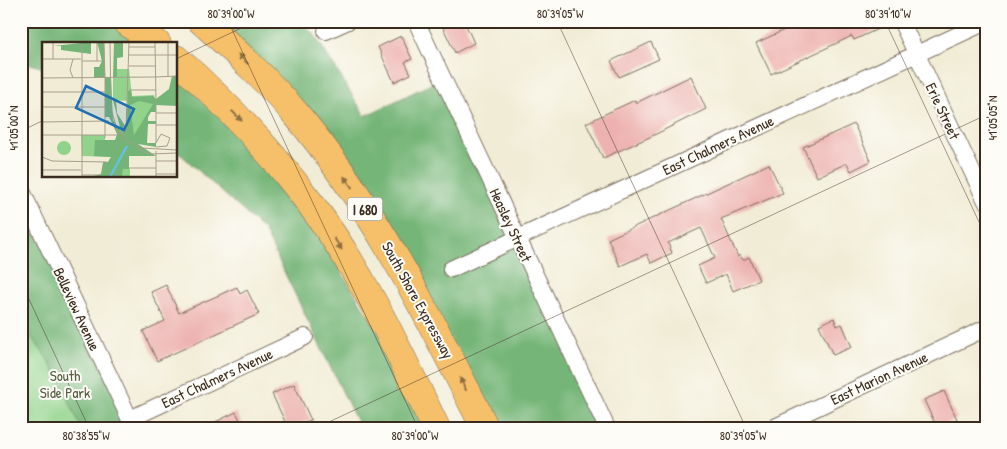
<svg xmlns="http://www.w3.org/2000/svg" width="1007" height="449" viewBox="0 0 1007 449" font-family="'Patrick Hand',sans-serif">
<rect width="100%" height="100%" fill="#fdfcf7"/>
<filter id="ink" filterUnits="userSpaceOnUse"><feTurbulence type="fractalNoise" baseFrequency=".02" numOctaves="2"/><feDisplacementMap in="SourceGraphic" scale="10" xChannelSelector="R" yChannelSelector="G"/><feConvolveMatrix kernelMatrix="1 2 1 2 8 2 1 2 1" color-interpolation-filters="sRGB"/></filter>
<filter id="wash" filterUnits="userSpaceOnUse"><feTurbulence type="fractalNoise" baseFrequency=".0096" numOctaves="4" result="noise"/><feDisplacementMap in="SourceGraphic" scale="20" xChannelSelector="R" yChannelSelector="G"/><feGaussianBlur stdDeviation="1.12" result="paint"/><feColorMatrix in="noise" values="0 0 0 0 0 0 0 0 0 0 0 0 0 0 0 0 0 1.4 0 .05"/><feComposite in="paint" operator="in"/></filter>
<g filter="url(#wash)">
<rect width="100%" height="100%" fill="#f1ecd5"/>
<polygon fill="#91d38b" stroke="#667e54" points="21,189 134,428 21,428"/>
<g fill="#74b577" stroke="#58704a">
<polygon points="21,21 126,21 157,44 44,44 44,68 21,61"/>
<polygon points="202,21 301,21 314,34 365,116 443,78 607,428 485,428 353,190"/>
<polygon points="176,59 264,146 433,421 418,428 360,428 264,230 176,150"/>
<path d="M21 189 134 428H81C67 396 48 349 21 328Z"/>
</g>
<g id="blocks">
<g fill="#edb2b0">
<polygon points="440,21 464,21 474,43 455,53"/>
<polygon points="804,21 807,28 822,21 891,23 854,40 852,36 771,74 756,43"/>
<polygon points="401,36 412,59 405,62 411,74 394,82 378,47"/>
<polygon points="651,42 659,59 619,77 611,61"/>
<polygon points="691,76 706,109 652,136 603,158 586,123 635,100 636,103"/>
<polygon points="854,124 871,161 851,171 847,163 817,177 803,147"/>
<polygon points="769,164 783,193 721,219 738,257 740,255 743,260 749,257 759,280 733,291 726,274 706,283 698,266 715,258 701,228 668,243 672,253 651,263 647,254 620,266 608,239"/>
<polygon points="166,285 179,313 237,287 240,294 247,290 259,314 157,361 143,331 165,321 151,292"/>
<polygon points="834,318 837,326 842,324 852,347 833,355 819,325"/>
<polygon points="294,384 311,420 288,428 272,394"/>
<polygon points="944,391 957,419 937,428 924,400"/>
<polygon points="236,412 244,428 203,428"/>
</g>
</g>
</g>
<g filter="url(#ink)">
<use href="#blocks" fill-opacity="0" stroke="#7b6e5e" stroke-width="1"/>
<g fill="none" stroke-linecap="round" stroke-linejoin="round">
<defs>
<g id="minor">
<polyline points="416,21 607,428"/>
<polyline points="901,21 986,201"/>
<polyline points="326,31 348,21"/>
<polyline points="21,189 134,428"/>
<polyline points="451,269 986,22"/>
<polyline points="130,419 305,337"/>
<polyline points="773,428 986,328"/>
</g>
<g id="motorway">
<polyline points="126,21 157,44"/>
<path d="M202 21C235 51 268 81 296 114 375 208 430 318 485 428"/>
<path d="M176 59C227 104 272 152 312 206 363 274 399 352 436 428"/>
</g>
</defs>
<use href="#minor" stroke="#7b6e5e" stroke-width="18"/>
<use href="#motorway" stroke="#7b6e5e" stroke-width="29"/>
<use href="#minor" stroke="#fff" stroke-width="16"/>
<use href="#motorway" stroke="#f6c06b" stroke-width="28"/>
</g>
<defs><path id="oneway-solid" d="M-6-.8H1V-3.2L6.5 0L1 3.2V.8H-6Z" transform="scale(1.25)"/></defs>
<g fill="#8f6e41">
<use href="#oneway-solid" transform="translate(243 59) rotate(-135)"/>
<use href="#oneway-solid" transform="translate(237 116) rotate(45)"/>
<use href="#oneway-solid" transform="translate(348 182) rotate(-126)"/>
<use href="#oneway-solid" transform="translate(338 244) rotate(57)"/>
<use href="#oneway-solid" transform="translate(463 384) rotate(-116)"/>
</g>
</g>
<path fill="none" stroke="#3b2a1e" stroke-width="1" stroke-opacity="0.45" d="M228 21 418 428M557 21 746 428M885 21 986 237M176 59 256 21M21 131 44 120M21 282 89 428M316 428 986 115"/>
<g text-anchor="middle" dominant-baseline="central" stroke-width="4" stroke-linejoin="round" paint-order="stroke">
<rect fill="#fdfcf7" stroke="#75695f" stroke-width="1" x="347.5" y="197.5" width="35" height="23" rx="4"/>
<g font-size="14" font-weight="bold" fill="#3b2a1e">
<text x="365" y="209">I 680</text>
</g>
<g font-size="15" fill="#3b2a1e" stroke="#fdfcf7">
<text transform="translate(943 111) rotate(65)">Erie Street</text>
<text transform="translate(718 145) rotate(-25)">East Chalmers Avenue</text>
<text transform="translate(511 225) rotate(65)">Heasley Street</text>
<text transform="translate(418 300) rotate(61)">South Shore Expressway</text>
<text transform="translate(77 309) rotate(65)">Belleview Avenue</text>
<text transform="translate(217 378) rotate(-25)">East Chalmers Avenue</text>
<text transform="translate(879 378) rotate(-25)">East Marion Avenue</text>
</g>
<g font-size="15" fill="#555d3f" stroke="#fdfcf7">
<text x="65" y="375">South<tspan x="65" dy="17">Side Park</tspan></text>
</g>
</g>
<g transform="translate(42 42)">
<rect width="135" height="135" fill="#f1ecd5"/>
<path d="M75 27H87L90 54 112 53 114 61 98 85 81 126 88 127V134L40 135 58 133 69 115 40 114 39 93H63V98H75L84 87 85 59 71 58V35ZM15 106a7 7 0 1 1 14 0a7 7 0 1 1-14 0Z" fill="#91d38b"/>
<path d="M49 0V12L19 8V4H11ZM55 0H62L63 35H69L71 78 79 89 71 58H74L75 71 85 87 86 49 89 48 90 55 111 54 114 57 127 47 130 34H135V64L114 63V70H109L106 75V79H114V82H106L105 101H114V105L96 102 114 114H87V127H81L80 134 78 135H49L59 132 61 120H66L69 115 52 114 53 98H73L75 92 67 75H63V36H52V25H57L60 19ZM97 59 111 62 92 93 88 63ZM72 0H81V15L75 16V35H71Z" fill="#74b577" fill-rule="evenodd"/>
<path fill="none" stroke="#65c1e3" stroke-width="2.5" d="M68 135 85 104"/>
<path fill="none" stroke="#a89e8c" stroke-width="1" d="M40 0V135M55 0V19M62 0 63 35M68 0 69 67 75 87 86 99 100 106 135 108M113 0 114 59M126 0V34M87 5H113M87 13H135M0 17H39M11 17V0M40 19H60M87 24H113M63 35V96M113 35 135 34M0 36 113 35M31 36 28 28 31 17M87 48H114M0 50H63M114 61V101M0 65H67M114 71H135M0 80 67 79M114 83H135M0 93H75L84 88 87 0M114 105 125 104 128 96 119 92 114 101M96 107 108 112 134 111M0 115 10 119 65 120M114 119H135M87 126H114M0 128H39M114 132H135M40 133H58M114 135V109"/>
<path fill="#1f6fb2" fill-opacity="0.15" stroke="#1f6fb2" stroke-width="2.5" d="M44 44 92 67 82 88 34 66Z"/>
<rect width="135" height="135" fill="none" stroke="#3b2a1e" stroke-width="2.5"/>
</g>
<rect width="1007" height="449" fill="none" stroke="#fdfcf7" stroke-width="55"/>
<rect x="28" y="28" width="952" height="394" fill="none" stroke="#3b2a1e" stroke-width="2"/>
<g font-size="12" text-anchor="middle" fill="#3b2a1e">
<text x="231" y="18">80°39'00"W</text>
<text x="560" y="18">80°39'05"W</text>
<text x="888" y="18">80°39'10"W</text>
<text transform="translate(993 118) rotate(-90)" y="4">41°05'05"N</text>
<text transform="translate(14 128) rotate(-90)" y="4">41°05'00"N</text>
<text x="86" y="440">80°38'55"W</text>
<text x="415" y="440">80°39'00"W</text>
<text x="743" y="440">80°39'05"W</text>
</g>
</svg>
